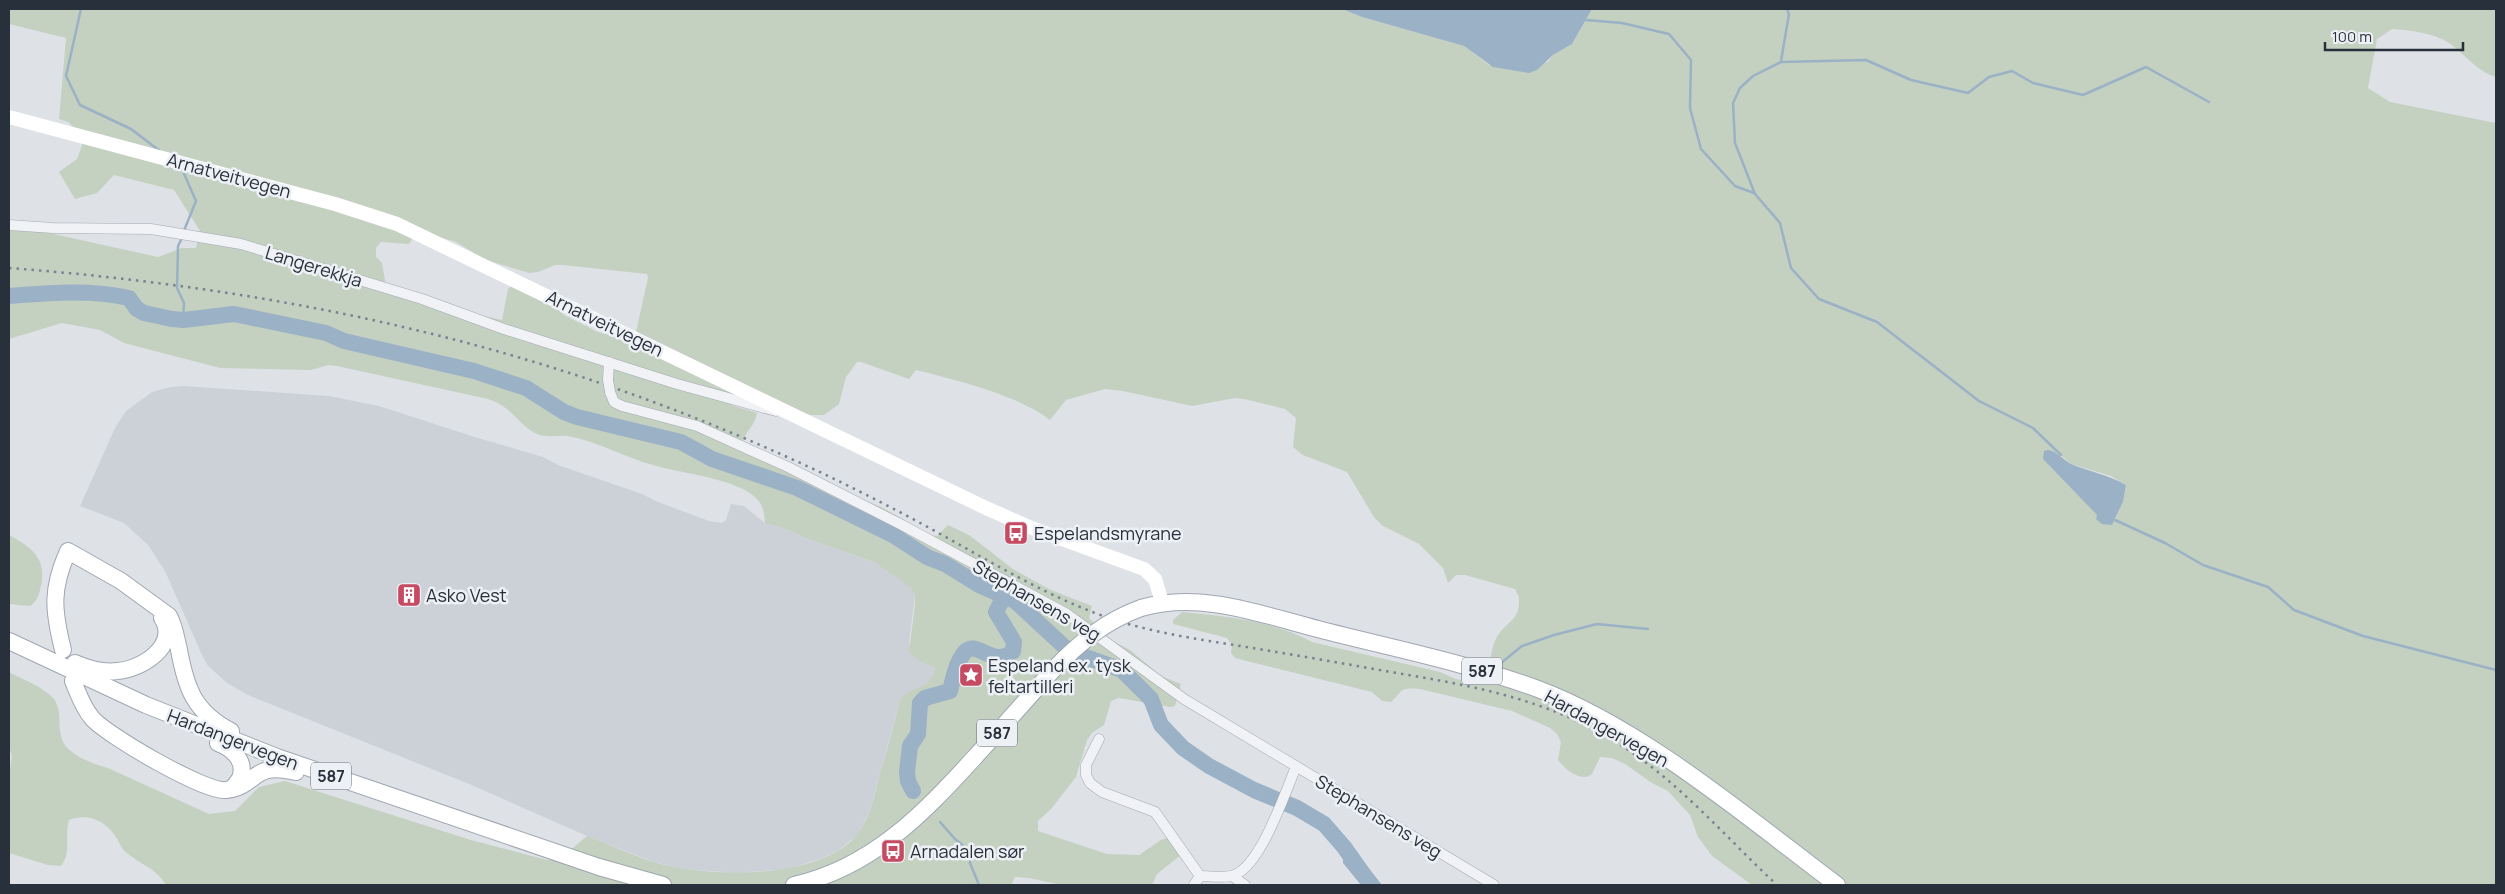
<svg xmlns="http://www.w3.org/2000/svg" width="2505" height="894" viewBox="0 0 2505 894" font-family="Manrope,sans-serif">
<rect width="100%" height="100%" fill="#dee2e7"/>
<polygon fill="#ccd1d8" points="184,386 329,396 379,406 478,438 543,457 558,465 642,494 658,502 709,521 722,523 726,520 731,504 744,506 765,523 786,529 811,540 881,565 910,587 915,595 909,643 919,661 935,668 931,680 923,687 906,694 900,700 871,807 862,827 857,835 839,850 823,858 788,869 736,873 683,869 654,862 587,836 469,784 248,695 227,683 208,666 202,655 165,571 148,545 124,523 80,506 115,428 126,411 152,392 170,387"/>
<g fill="#c4d0c0" fill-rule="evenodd">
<path d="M9 9H1342L1362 17 1464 46 1489 65 1548 62 1553 55 1572 44 1592 9H2496V77C2476 71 2466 55 2449 43 2434 33 2410 30 2392 29L2377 39 2368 88 2390 102 2496 123V885H1752L1712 856 1698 837 1690 815 1668 791 1652 783 1625 764 1612 758 1600 757 1592 774C1581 783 1565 769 1558 760L1561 742 1557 734 1550 728 1512 711 1420 689C1399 687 1404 690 1391 702L1382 701 1372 692 1235 658 1231 653 1232 645 1227 638 1173 624V620L1182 612C1225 616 1274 621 1312 642L1440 672 1456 679 1485 685 1488 681C1490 668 1490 645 1499 634 1509 619 1520 621 1519 597L1515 589 1465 575H1456L1448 583 1443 568 1419 544 1383 526 1374 517 1347 472 1303 455 1293 447 1296 418 1285 409 1244 399 1235 398 1192 406 1123 391 1105 389 1066 400 1050 420C1018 395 956 380 916 370L909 379 861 362H857L846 377 839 404 824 415H810L734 387 731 405 757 413C755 426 747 429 743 441L746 444 831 487 881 507 908 522 917 533 937 536 948 525 969 535 1013 569 1051 590 1092 606 1089 618 1111 640 1130 650 1161 676 1181 684 1175 706 1170 707 1119 698 1111 701 1104 725 1092 733 1087 740 1076 777 1051 809 1038 821V831L1107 854 1139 855 1161 840 1175 835 1186 851 1157 874 1152 885H1062L1028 878 1015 877 1011 885H166C156 868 141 865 127 853 121 849 120 843 116 837 105 820 87 813 69 820 64 838 72 851 61 866L48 865 9 853V774L12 757 9 746V672C23 680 42 686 53 698 62 709 58 723 61 736 64 754 93 764 108 768L209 814 235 811 259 787 285 781 471 840 547 860 561 858 587 836C609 844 631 855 654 862 704 878 823 881 858 833 872 814 875 792 881 770 888 747 894 724 900 700 911 685 930 692 935 668L919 661 909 652 915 604V595L910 587 876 563 811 540 786 529 765 523C764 514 764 506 757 499 739 479 680 473 653 465 624 457 597 441 567 436 557 435 546 438 537 434 519 426 513 407 488 399L337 366 328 365 311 370 220 368 124 343 100 330 62 323 9 339V227L17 226 158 257 182 248H196L200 231 174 190 114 175 97 193 75 199 59 172 77 159 85 137 68 122 59 119 66 38 9 24ZM421 232 456 242 486 260 529 273 538 272 555 265H563L647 274 648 278 636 332 625 339 598 332 564 315 554 306 511 286 508 289 502 320 450 309 386 286 382 263 376 257V248L381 242 409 244 416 233ZM2057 452 2071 464 2111 476 2126 485 2123 502 2115 520 2096 519 2097 515 2043 459Z"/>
<path d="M9 535C34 548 48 561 40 590 38 597 36 602 30 606L9 604Z"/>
</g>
<g fill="#9bb1c5">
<polygon points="1342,9 1592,9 1572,44 1553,55 1537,70 1529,73 1493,67 1464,46 1362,17"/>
<path d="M2048 450C2059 452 2062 459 2071 464 2090 472 2107 474 2126 485L2123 502 2112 525 2102 524 2096 519 2097 515 2043 459 2044 451Z"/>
<polygon points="1346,846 1354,850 1382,885 1361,885 1343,863 1343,850"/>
</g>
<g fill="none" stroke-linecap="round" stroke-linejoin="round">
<g stroke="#9bb1c5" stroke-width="2.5">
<polyline points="81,9 66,76 80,105 131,129 160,151"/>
<polyline points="1586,20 1622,23 1669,34 1691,60 1690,108 1701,149 1735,186 1754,193"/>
<polyline points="1781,61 1789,14 1787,9"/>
<polyline points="182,169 196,201 183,233"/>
<polyline points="182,238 178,246 177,288 184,303 183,320"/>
<polyline points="2061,455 2033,428 1979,401 1877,322 1819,299 1791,268 1780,223 1755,194 1735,143 1733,103 1740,88 1753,76 1781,62 1866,60 1911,80 1968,93 1989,77 2012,71 2033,83 2083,95 2146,67 2209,102"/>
<polyline points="2115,520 2165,543 2203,565 2268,587 2294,610 2363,636 2496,670"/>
<polyline points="1496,667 1522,646 1554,635 1597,624 1648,629"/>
<polyline points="940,822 955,839 970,851 970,863 979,885"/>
</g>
<g stroke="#9bb1c5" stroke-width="16">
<path d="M9 296C48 293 90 289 129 298L137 309 144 313 172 319 183 320 234 314 326 333 344 341 474 371 526 388 564 412 577 417 681 442 712 459 797 488 893 535 927 557 945 564 979 585 1015 601 1069 651 1122 670 1151 699 1161 725 1183 748 1209 766 1254 790 1297 808 1324 824 1344 847 1371 885"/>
<path d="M913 791 908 781 907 772 910 746 918 734 920 703 925 698 950 691C953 679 956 663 964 653 976 637 994 670 1013 651L1014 642 996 612 1004 596"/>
</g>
<defs>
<g id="street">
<polyline points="9,225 53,228 151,229 241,244 422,299 504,329 677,384 776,411"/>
<polyline points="608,380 609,362"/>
<polyline points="610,392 614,402 622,406 697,426 788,467 902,525 1067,614 1184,699 1494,885"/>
<polyline points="1099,739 1086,765 1086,775 1090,783 1102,792 1155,812 1200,876"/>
<polyline points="1232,876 1245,885"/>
<path d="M1194 885 1200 876C1210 876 1222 878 1231 876 1260 870 1285 792 1296 767"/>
</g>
<g id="primary">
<path d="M1141 608C1200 591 1260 614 1318 629 1391 648 1467 663 1538 689 1642 728 1748 818 1837 885"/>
<polyline points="9,641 146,705 277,757 599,867 663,885"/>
<path d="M63 650C53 610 51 589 68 551L121 581 169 616C175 627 176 638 179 650 186 688 194 712 231 731"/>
<path d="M75 663C89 669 102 673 117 671 140 670 180 646 162 618"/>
<path d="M73 681C78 693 83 708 92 718 106 735 206 793 226 790 259 786 250 761 296 772"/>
<path d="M218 743C231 748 245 759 241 775 240 781 235 784 232 789"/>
<path d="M794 885C871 868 923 814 974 758 1001 729 1027 699 1053 670"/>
</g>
</defs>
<use href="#street" stroke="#a4a9b0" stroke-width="11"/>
<use href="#primary" stroke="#9ea7b1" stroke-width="18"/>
<use href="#street" stroke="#f0f2f5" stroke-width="10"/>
<polyline stroke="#fff" stroke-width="14" points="9,117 335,204 397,224 986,508 1029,527 1144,569 1155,579 1162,602"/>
<use href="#primary" stroke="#fff" stroke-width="16"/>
<path stroke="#79828f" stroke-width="2.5" stroke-dasharray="2.5 5" stroke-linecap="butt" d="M9 268C273 288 526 341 769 449 822 472 874 498 924 525 983 557 1040 593 1103 616 1145 631 1190 638 1234 645 1284 653 1335 662 1385 671 1462 684 1536 696 1604 735 1672 773 1721 833 1777 885"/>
<defs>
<polyline id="street-bridge" points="608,380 610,392"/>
<path id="primary-bridge" d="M1053 670C1079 643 1105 621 1141 608"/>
</defs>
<use href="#street-bridge" stroke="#a4a9b0" stroke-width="11" stroke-linecap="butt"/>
<use href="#primary-bridge" stroke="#9ea7b1" stroke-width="18" stroke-linecap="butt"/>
<use href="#street-bridge" stroke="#f0f2f5" stroke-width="10"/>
<use href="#primary-bridge" stroke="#fff" stroke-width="16"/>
</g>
<defs>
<symbol id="bus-square" viewBox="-11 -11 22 22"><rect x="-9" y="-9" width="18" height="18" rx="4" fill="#c54a62" stroke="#edf0f4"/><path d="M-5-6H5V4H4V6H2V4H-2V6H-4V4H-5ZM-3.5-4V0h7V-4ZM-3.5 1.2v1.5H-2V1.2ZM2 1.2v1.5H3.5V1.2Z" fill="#fff"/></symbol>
<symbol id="building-square" viewBox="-11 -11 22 22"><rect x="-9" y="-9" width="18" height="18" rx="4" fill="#c54a62" stroke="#edf0f4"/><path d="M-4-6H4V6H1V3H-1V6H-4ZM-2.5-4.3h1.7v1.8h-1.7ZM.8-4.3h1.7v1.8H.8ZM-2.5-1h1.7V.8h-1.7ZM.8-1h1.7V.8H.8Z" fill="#fff"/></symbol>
<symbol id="sight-square" viewBox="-11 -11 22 22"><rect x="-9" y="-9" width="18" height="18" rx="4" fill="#c54a62" stroke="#edf0f4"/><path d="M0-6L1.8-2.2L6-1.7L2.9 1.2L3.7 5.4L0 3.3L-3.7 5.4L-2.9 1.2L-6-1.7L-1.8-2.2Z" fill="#fff"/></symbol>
</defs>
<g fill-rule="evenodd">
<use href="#bus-square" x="1002" y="519" width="28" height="28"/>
<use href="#building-square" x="395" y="581" width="28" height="28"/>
<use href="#sight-square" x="957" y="661" width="28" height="28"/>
<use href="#bus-square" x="879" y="837" width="28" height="28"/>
</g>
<g text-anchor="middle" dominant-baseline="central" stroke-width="5" stroke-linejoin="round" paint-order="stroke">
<g fill="#edf0f4" stroke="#636a73" stroke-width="1">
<rect x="1462" y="657.5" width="40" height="27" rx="4"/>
<rect x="977" y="719.5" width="40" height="27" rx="4"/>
<rect x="311" y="762.5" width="40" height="27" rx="4"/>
</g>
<g font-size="16" font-weight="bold" fill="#28303c">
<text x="1482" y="671">587</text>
<text x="997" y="733">587</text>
<text x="331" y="776">587</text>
</g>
<g font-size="18" fill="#28303c" stroke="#edf0f4">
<text transform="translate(229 175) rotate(15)">Arnatveitvegen</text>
<text transform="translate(314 266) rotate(17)">Langerekkja</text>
<text transform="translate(605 323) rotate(26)">Arnatveitvegen</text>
<text transform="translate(1037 600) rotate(30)">Stephansens veg</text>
<text transform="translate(1607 728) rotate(29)">Hardangervegen</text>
<text transform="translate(233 739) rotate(21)">Hardangervegen</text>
<text transform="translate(1379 816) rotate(31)">Stephansens veg</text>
</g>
<g font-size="18" fill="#28303c" stroke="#edf0f4" text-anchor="start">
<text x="1034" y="533">Espelandsmyrane</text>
<text x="426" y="595">Asko Vest</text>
<text x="988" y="665">Espeland ex. tysk<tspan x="988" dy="21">feltartilleri</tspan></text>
<text x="910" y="851">Arnadalen sør</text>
</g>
</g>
<rect width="2505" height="894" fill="none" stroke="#28303c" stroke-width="20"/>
<path d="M2325 42v8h138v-8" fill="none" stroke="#28303c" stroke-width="2.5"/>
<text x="2332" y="42" font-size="15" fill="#28303c" stroke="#edf0f4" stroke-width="4" paint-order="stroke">100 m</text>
</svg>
